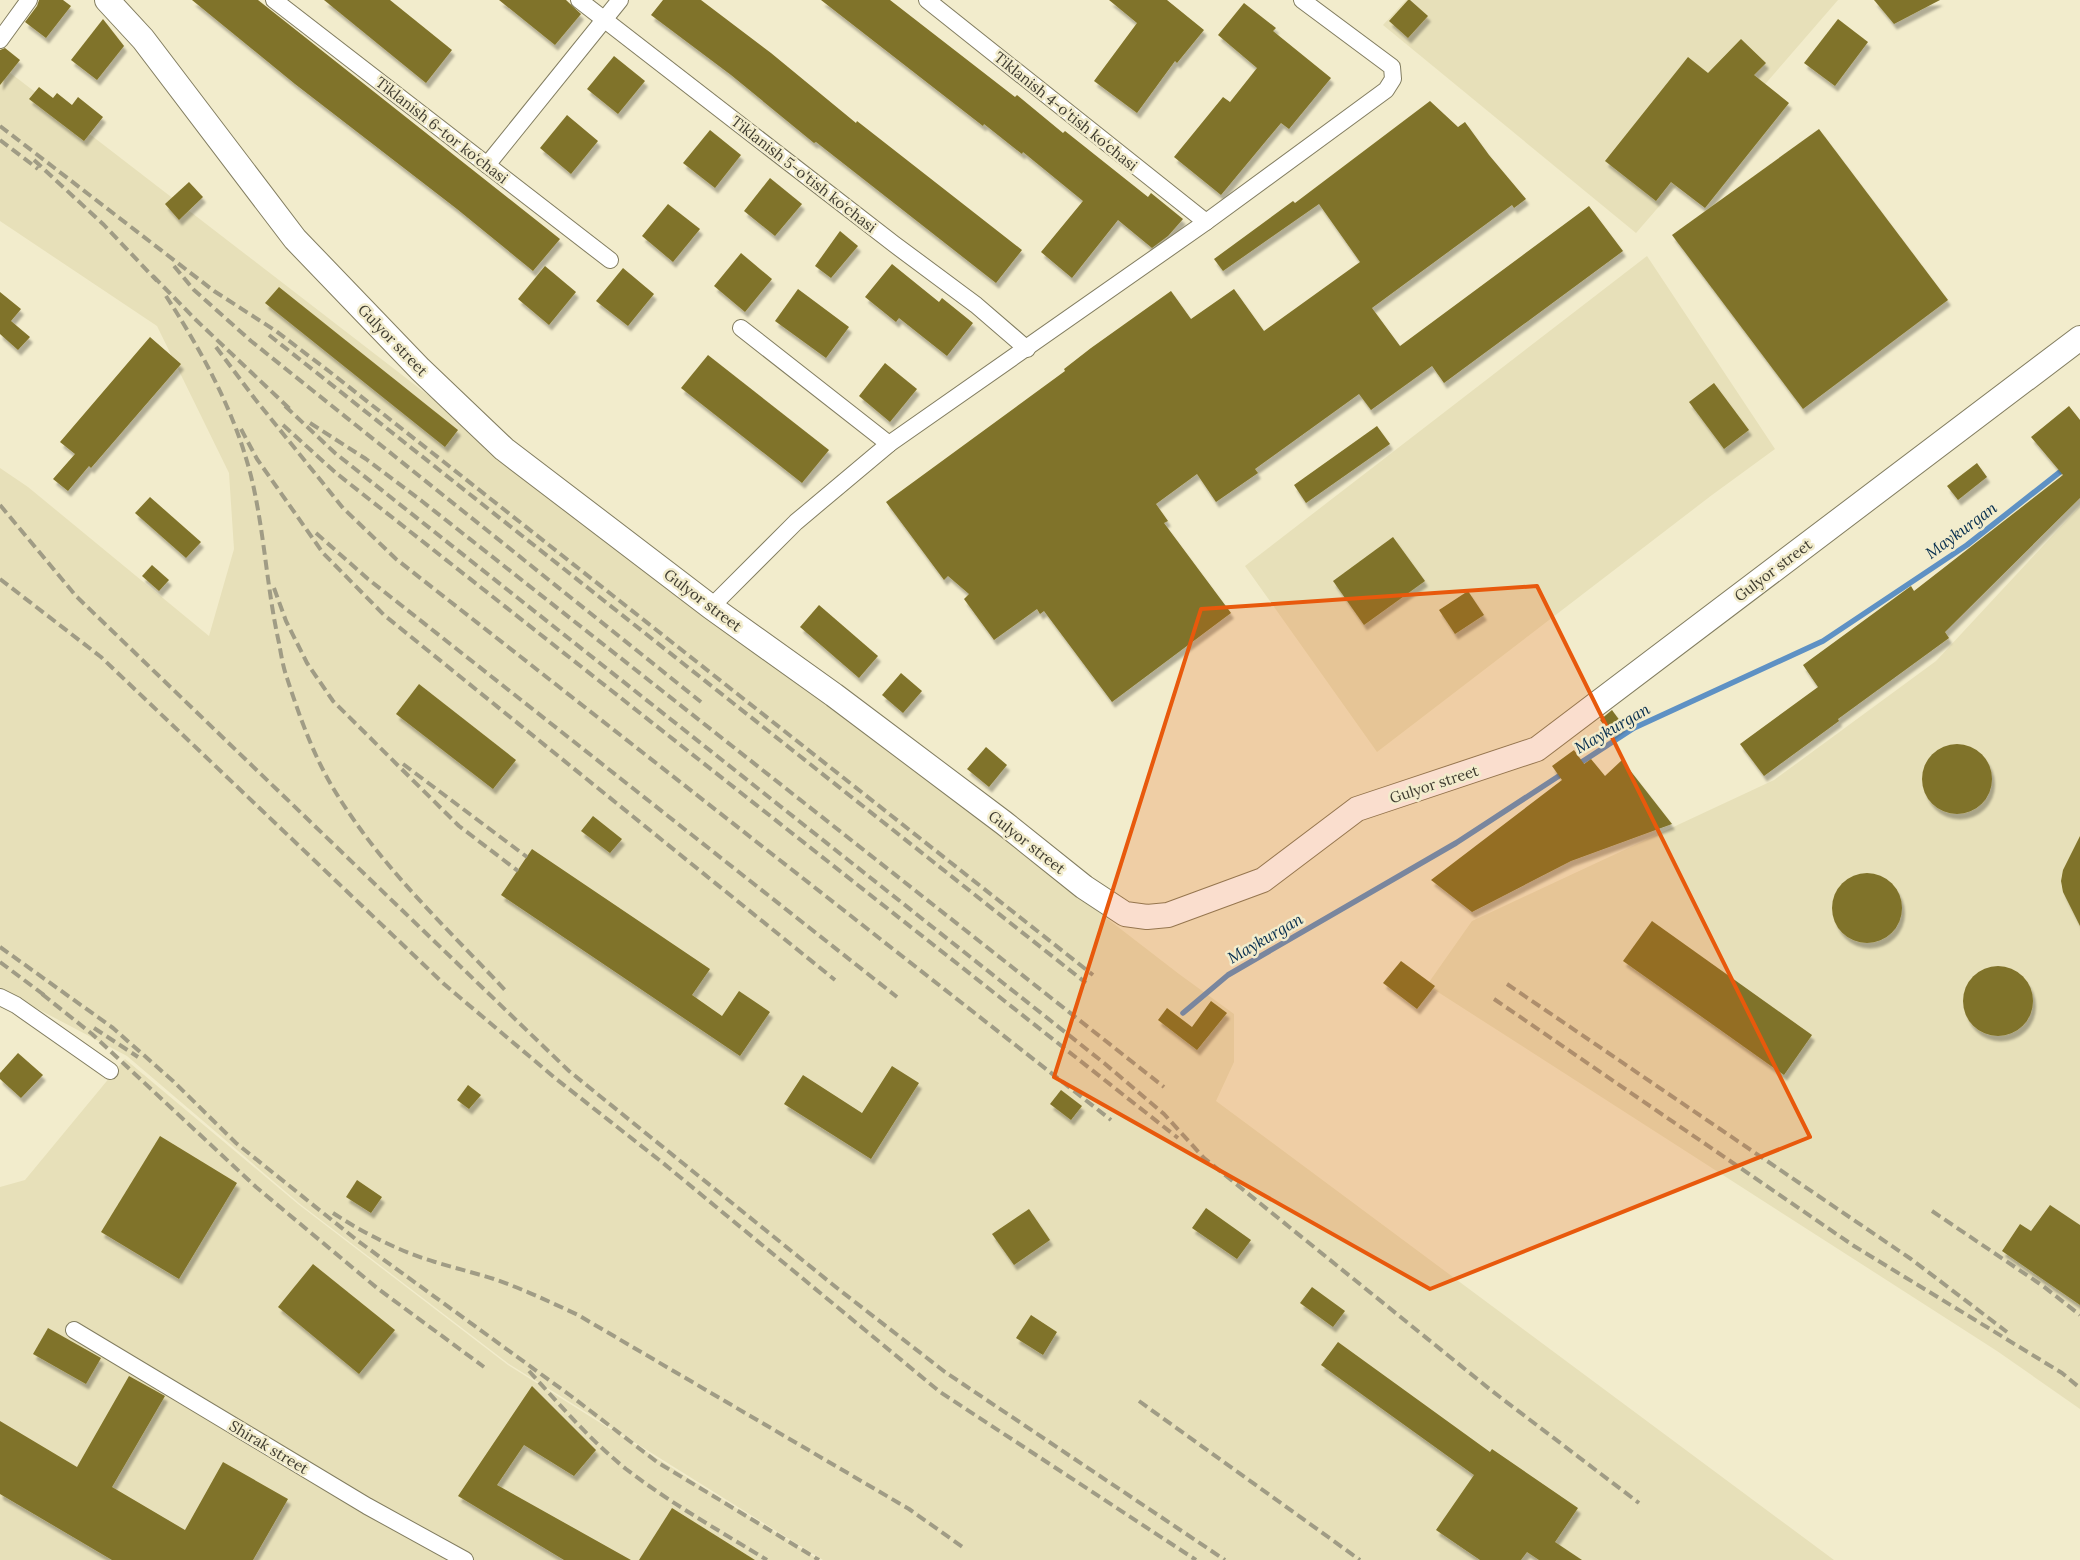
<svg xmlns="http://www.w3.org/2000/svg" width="2080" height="1560" viewBox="0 0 2080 1560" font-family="Lora,serif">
<defs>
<filter id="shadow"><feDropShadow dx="3" dy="5.5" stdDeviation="1" flood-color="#0004"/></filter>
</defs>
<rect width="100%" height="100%" fill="#f2eccc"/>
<g fill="#e7e0b9">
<polygon points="1406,0 1838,0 1636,233 1383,25"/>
<polygon points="0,65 1179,974 1234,1014 1234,1062 1216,1101 1834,1560 823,1560 509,1364 300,1204 127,1056 0,989 0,468 28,487 209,636 234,549 229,473 157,326 0,221"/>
<polygon points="1647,256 1775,449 1712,495 1377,752 1245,566"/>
<polygon points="2080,506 2080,1409 1997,1351 1427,985 1472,921 1774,780 1936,661"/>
<polygon points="125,1059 298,1204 508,1365 819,1560 0,1560 0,1187 25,1180"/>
</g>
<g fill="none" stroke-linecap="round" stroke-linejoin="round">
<g stroke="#5e91c4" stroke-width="5.5">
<polyline points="1577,765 1634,728 1823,641 1967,545 2065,468"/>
<polyline points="1183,1013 1228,975 1456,843 1565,772"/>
</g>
</g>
<g fill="#807329" filter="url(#shadow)">
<polygon points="39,0 63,0 71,6 46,38 25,22 37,6"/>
<polygon points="192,0 258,0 560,239 533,271 457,209 295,84"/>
<polygon points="324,0 390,0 452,50 426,83"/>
<polygon points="499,0 566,0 581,14 555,45"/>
<polygon points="663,0 701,0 771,53 856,123 857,121 1022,250 996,283 816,142 814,143 731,75 651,15"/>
<polygon points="821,0 890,0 1015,97 1017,95 1063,133 1065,131 1148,197 1151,193 1183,219 1168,236 1152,248 1118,220 1072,278 1041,252 1083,201 1023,152 1022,154 984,124 983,126"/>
<polygon points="1109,0 1167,0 1204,30 1177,63 1175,61 1137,113 1094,81 1137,23"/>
<polygon points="1408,0 1410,0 1428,16 1408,38 1389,21"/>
<polygon points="1874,0 1940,0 1894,24"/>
<polygon points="1244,3 1276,28 1273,31 1331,78 1289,129 1281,123 1221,195 1174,157 1223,97 1230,102 1257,68 1218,35"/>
<polygon points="103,19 124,46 97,80 71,60"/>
<polygon points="1838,19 1868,42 1835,86 1804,63"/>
<polygon points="1741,39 1766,63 1754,75 1789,103 1705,208 1671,182 1656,201 1605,161 1688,57 1708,73"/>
<polygon points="5,48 20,60 0,85 0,50"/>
<polygon points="614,56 645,81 618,114 587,89"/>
<polygon points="39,87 53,98 57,93 72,105 78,97 103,117 84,141 29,99"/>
<polygon points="1430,101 1458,127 1465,122 1489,155 1526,199 1514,208 1512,205 1372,308 1400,346 1589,206 1623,251 1444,383 1432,366 1371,410 1359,394 1255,469 1258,473 1216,502 1197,474 1156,504 1168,521 1164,523 1231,613 1112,702 1044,611 1040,614 1037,609 994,640 964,599 969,594 948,576 944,580 886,502 1065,371 1064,369 1091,348 1171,291 1191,319 1234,289 1264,331 1360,262 1319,204 1223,271 1214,259 1293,201 1295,203"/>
<polygon points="567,115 598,141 571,174 540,148"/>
<polygon points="1819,129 1948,300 1803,409 1672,235"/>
<polygon points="710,130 741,155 715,188 683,163"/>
<polygon points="770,178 802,204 775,236 744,211"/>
<polygon points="189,182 203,197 179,220 165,204"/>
<polygon points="668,204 700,229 673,262 642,236"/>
<polygon points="840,231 858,246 831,278 815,266"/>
<polygon points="741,253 772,279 745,312 714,286"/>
<polygon points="892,264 939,302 942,298 973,323 947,356 899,318 896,322 865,297"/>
<polygon points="545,266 576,292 549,325 518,299"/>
<polygon points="623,268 654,294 628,326 596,301"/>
<polygon points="279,287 458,430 445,447 265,303"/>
<polygon points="798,289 849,327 826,358 775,321"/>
<polygon points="0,292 21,309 11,321 30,337 18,350 0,334"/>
<polygon points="150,337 181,364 91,468 89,466 68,491 53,479 75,454 60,442"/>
<polygon points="708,355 829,450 802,483 681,388"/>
<polygon points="885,363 917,389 890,422 859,396"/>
<polygon points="1714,383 1749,430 1724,449 1689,402"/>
<polygon points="2069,406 2080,420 2080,498 1945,632 1949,638 1838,719 1839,721 1764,776 1740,744 1818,687 1803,665 1911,586 1914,591 2063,475 2031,437"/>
<polygon points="1377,426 1390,444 1306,503 1294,485"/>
<polygon points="1977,463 1987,477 1958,500 1947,486"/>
<polygon points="150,497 201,542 186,558 135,513"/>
<polygon points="1393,537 1425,581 1364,625 1333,581"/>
<polygon points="152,565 169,580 159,591 142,576"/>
<polygon points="1468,591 1484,615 1455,634 1439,610"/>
<polygon points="819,605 878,656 859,678 800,627"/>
<polygon points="901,673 922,691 903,713 882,695"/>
<polygon points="419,684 516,760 493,789 396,714"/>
<polygon points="1612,710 1623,725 1611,734 1600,720"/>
<circle cx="1957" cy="779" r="35"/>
<polygon points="986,747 1007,765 989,787 967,769"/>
<polygon points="1574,750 1584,764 1591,759 1605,776 1622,760 1672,824 1571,861 1472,912 1431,880 1562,780 1552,766"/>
<polygon points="593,816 622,839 610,853 581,831"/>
<polygon points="2080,836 2080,926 2063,892 2061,881 2063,870"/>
<polygon points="532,849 710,969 692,995 722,1016 739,991 770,1012 740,1056 501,895"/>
<circle cx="1867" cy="908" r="35"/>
<polygon points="1652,921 1812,1035 1784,1075 1623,961"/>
<polygon points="1401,961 1435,986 1417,1009 1383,983"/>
<circle cx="1998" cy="1001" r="35"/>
<polygon points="1211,1001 1227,1013 1197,1050 1158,1020 1167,1008 1192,1027"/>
<polygon points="18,1053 43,1075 21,1098 0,1079 0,1073"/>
<polygon points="892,1066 919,1083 871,1159 784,1104 803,1075 862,1113"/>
<polygon points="468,1085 481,1095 469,1109 457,1100"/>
<polygon points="1061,1090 1082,1106 1071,1120 1050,1104"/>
<polygon points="160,1136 237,1183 179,1279 101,1232"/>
<polygon points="357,1180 382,1197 371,1213 346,1197"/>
<polygon points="2050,1205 2080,1225 2080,1305 2002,1251 2020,1224 2031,1231"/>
<polygon points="1206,1208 1251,1240 1237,1259 1192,1228"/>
<polygon points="1029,1209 1050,1240 1014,1265 992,1234"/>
<polygon points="313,1264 395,1330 359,1374 278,1307"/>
<polygon points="1312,1287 1345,1311 1333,1327 1300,1303"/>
<polygon points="1031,1315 1057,1332 1043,1355 1016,1338"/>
<polygon points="48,1328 101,1358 86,1384 33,1354"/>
<polygon points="1338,1342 1490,1452 1492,1449 1578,1508 1555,1542 1582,1560 1539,1560 1527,1552 1521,1560 1480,1560 1436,1530 1474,1475 1321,1365"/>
<polygon points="129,1376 165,1396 112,1487 185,1530 223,1462 288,1499 253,1560 112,1560 0,1494 0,1421 77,1467"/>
<polygon points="532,1386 596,1450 574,1476 524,1445 497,1485 631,1560 564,1560 458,1496"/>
<polygon points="672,1508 755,1560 639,1560"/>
</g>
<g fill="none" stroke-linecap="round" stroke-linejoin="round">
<defs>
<g id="street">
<polyline points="274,0 610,260"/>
<polyline points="579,0 894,244 976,305 1027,349"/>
<polyline points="927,0 1206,222"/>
<polyline points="0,40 29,0"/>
<polyline points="487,165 620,0"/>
<polyline points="741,328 889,444"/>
<polyline points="711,607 796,522 889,444 1206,222 1386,90 1393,79 1392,67 1302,0"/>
<polyline points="0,997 16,1005 110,1071"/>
<polyline points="74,1330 367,1506 465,1560"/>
</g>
<polyline id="secondary" points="107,0 143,39 295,239 420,369 504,449 711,607 834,695 1004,823 1084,887 1125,914 1147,917 1168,915 1263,880 1357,809 1537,749 2080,338"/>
</defs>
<use href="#street" stroke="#827d60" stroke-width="18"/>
<use href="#secondary" stroke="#827d60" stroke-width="26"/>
<use href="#street" stroke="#fff" stroke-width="16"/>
<use href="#secondary" stroke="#fff" stroke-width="24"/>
<g stroke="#a09c85" stroke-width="4" stroke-dasharray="10 5" stroke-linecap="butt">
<polyline points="0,126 214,291 276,331 330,372 1093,975"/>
<polyline points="0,140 38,169"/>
<polyline points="34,160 104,225 157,281"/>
<polyline points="174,266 194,290 251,341 701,702"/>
<polyline points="153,276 196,320 291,410"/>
<path d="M166 296C205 356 241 423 255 494 265 543 268 594 279 643 281 654 283 667 287 678 298 712 311 749 329 781 374 860 443 924 505 990"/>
<polyline points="269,335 1086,983"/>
<polyline points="216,347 255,399 343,508 396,559 1111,1120"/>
<polyline points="285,406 335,453 1104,1063 1164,1114 1204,1158 1492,1391 1639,1503"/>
<polyline points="310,423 366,459 423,502 1164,1087"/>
<polyline points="283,425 336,473 1178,1138"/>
<polyline points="241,429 257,459 323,553 384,615 835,980"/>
<polyline points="0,505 76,596 569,1071 837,1288 945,1372 1225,1560"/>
<polyline points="316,533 368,579 897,997"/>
<polyline points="0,579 101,657 444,984 555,1078 663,1163 940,1392 1196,1560"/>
<polyline points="274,588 286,621 307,663 333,701 459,826 518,871"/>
<polyline points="403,764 527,857"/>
<polyline points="0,947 113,1028 173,1081 236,1143 358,1241 571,1396 657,1462 819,1560"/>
<polyline points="0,962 48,998"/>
<polyline points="1507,984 1911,1259 2007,1332"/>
<polyline points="42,994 92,1034 256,1187 377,1288 484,1367"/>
<polyline points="1494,999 1854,1246 2062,1373 2080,1388"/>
<polyline points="94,1028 138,1057"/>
<polyline points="1932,1211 2043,1286 2080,1315"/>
<path d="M333 1213C365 1234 399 1251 435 1262 455 1268 475 1273 494 1279 523 1289 550 1302 578 1315L909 1509 964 1548"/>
<path d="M529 1371C560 1405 590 1440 626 1469 670 1503 720 1531 767 1560"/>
<polyline points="1139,1401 1360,1560"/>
</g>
</g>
<path fill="#e8590c" fill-opacity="0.2" stroke="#e8590c" stroke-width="4" stroke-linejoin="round" d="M1537 586 1810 1137 1430 1289 1054 1077 1201 609Z"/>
<g text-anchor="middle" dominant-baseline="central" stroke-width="5" stroke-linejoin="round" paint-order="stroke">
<g font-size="15" fill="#3f3c30" stroke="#f2eccc">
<text transform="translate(1066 111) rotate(39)">Tiklanish 4-o'tish ko‘chasi</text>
<text transform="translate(442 130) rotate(38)">Tiklanish 6-tor ko‘chasi</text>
<text transform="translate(804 174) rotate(38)">Tiklanish 5-o'tish ko‘chasi</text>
<text transform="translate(393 340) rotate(46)">Gulyor street</text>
<text transform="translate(1773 570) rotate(-37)">Gulyor street</text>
<text transform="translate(703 600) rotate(37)">Gulyor street</text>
<text transform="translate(1434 784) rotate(-18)">Gulyor street</text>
<text transform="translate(1027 842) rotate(38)">Gulyor street</text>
<text transform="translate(269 1447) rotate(31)">Shirak street</text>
</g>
<g font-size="16" font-style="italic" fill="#032b4c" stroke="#f2eccc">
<text transform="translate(1961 530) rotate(-36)">Maykurgan</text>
<text transform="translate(1612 728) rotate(-30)">Maykurgan</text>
<text transform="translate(1265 938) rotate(-30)">Maykurgan</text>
</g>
</g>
</svg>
